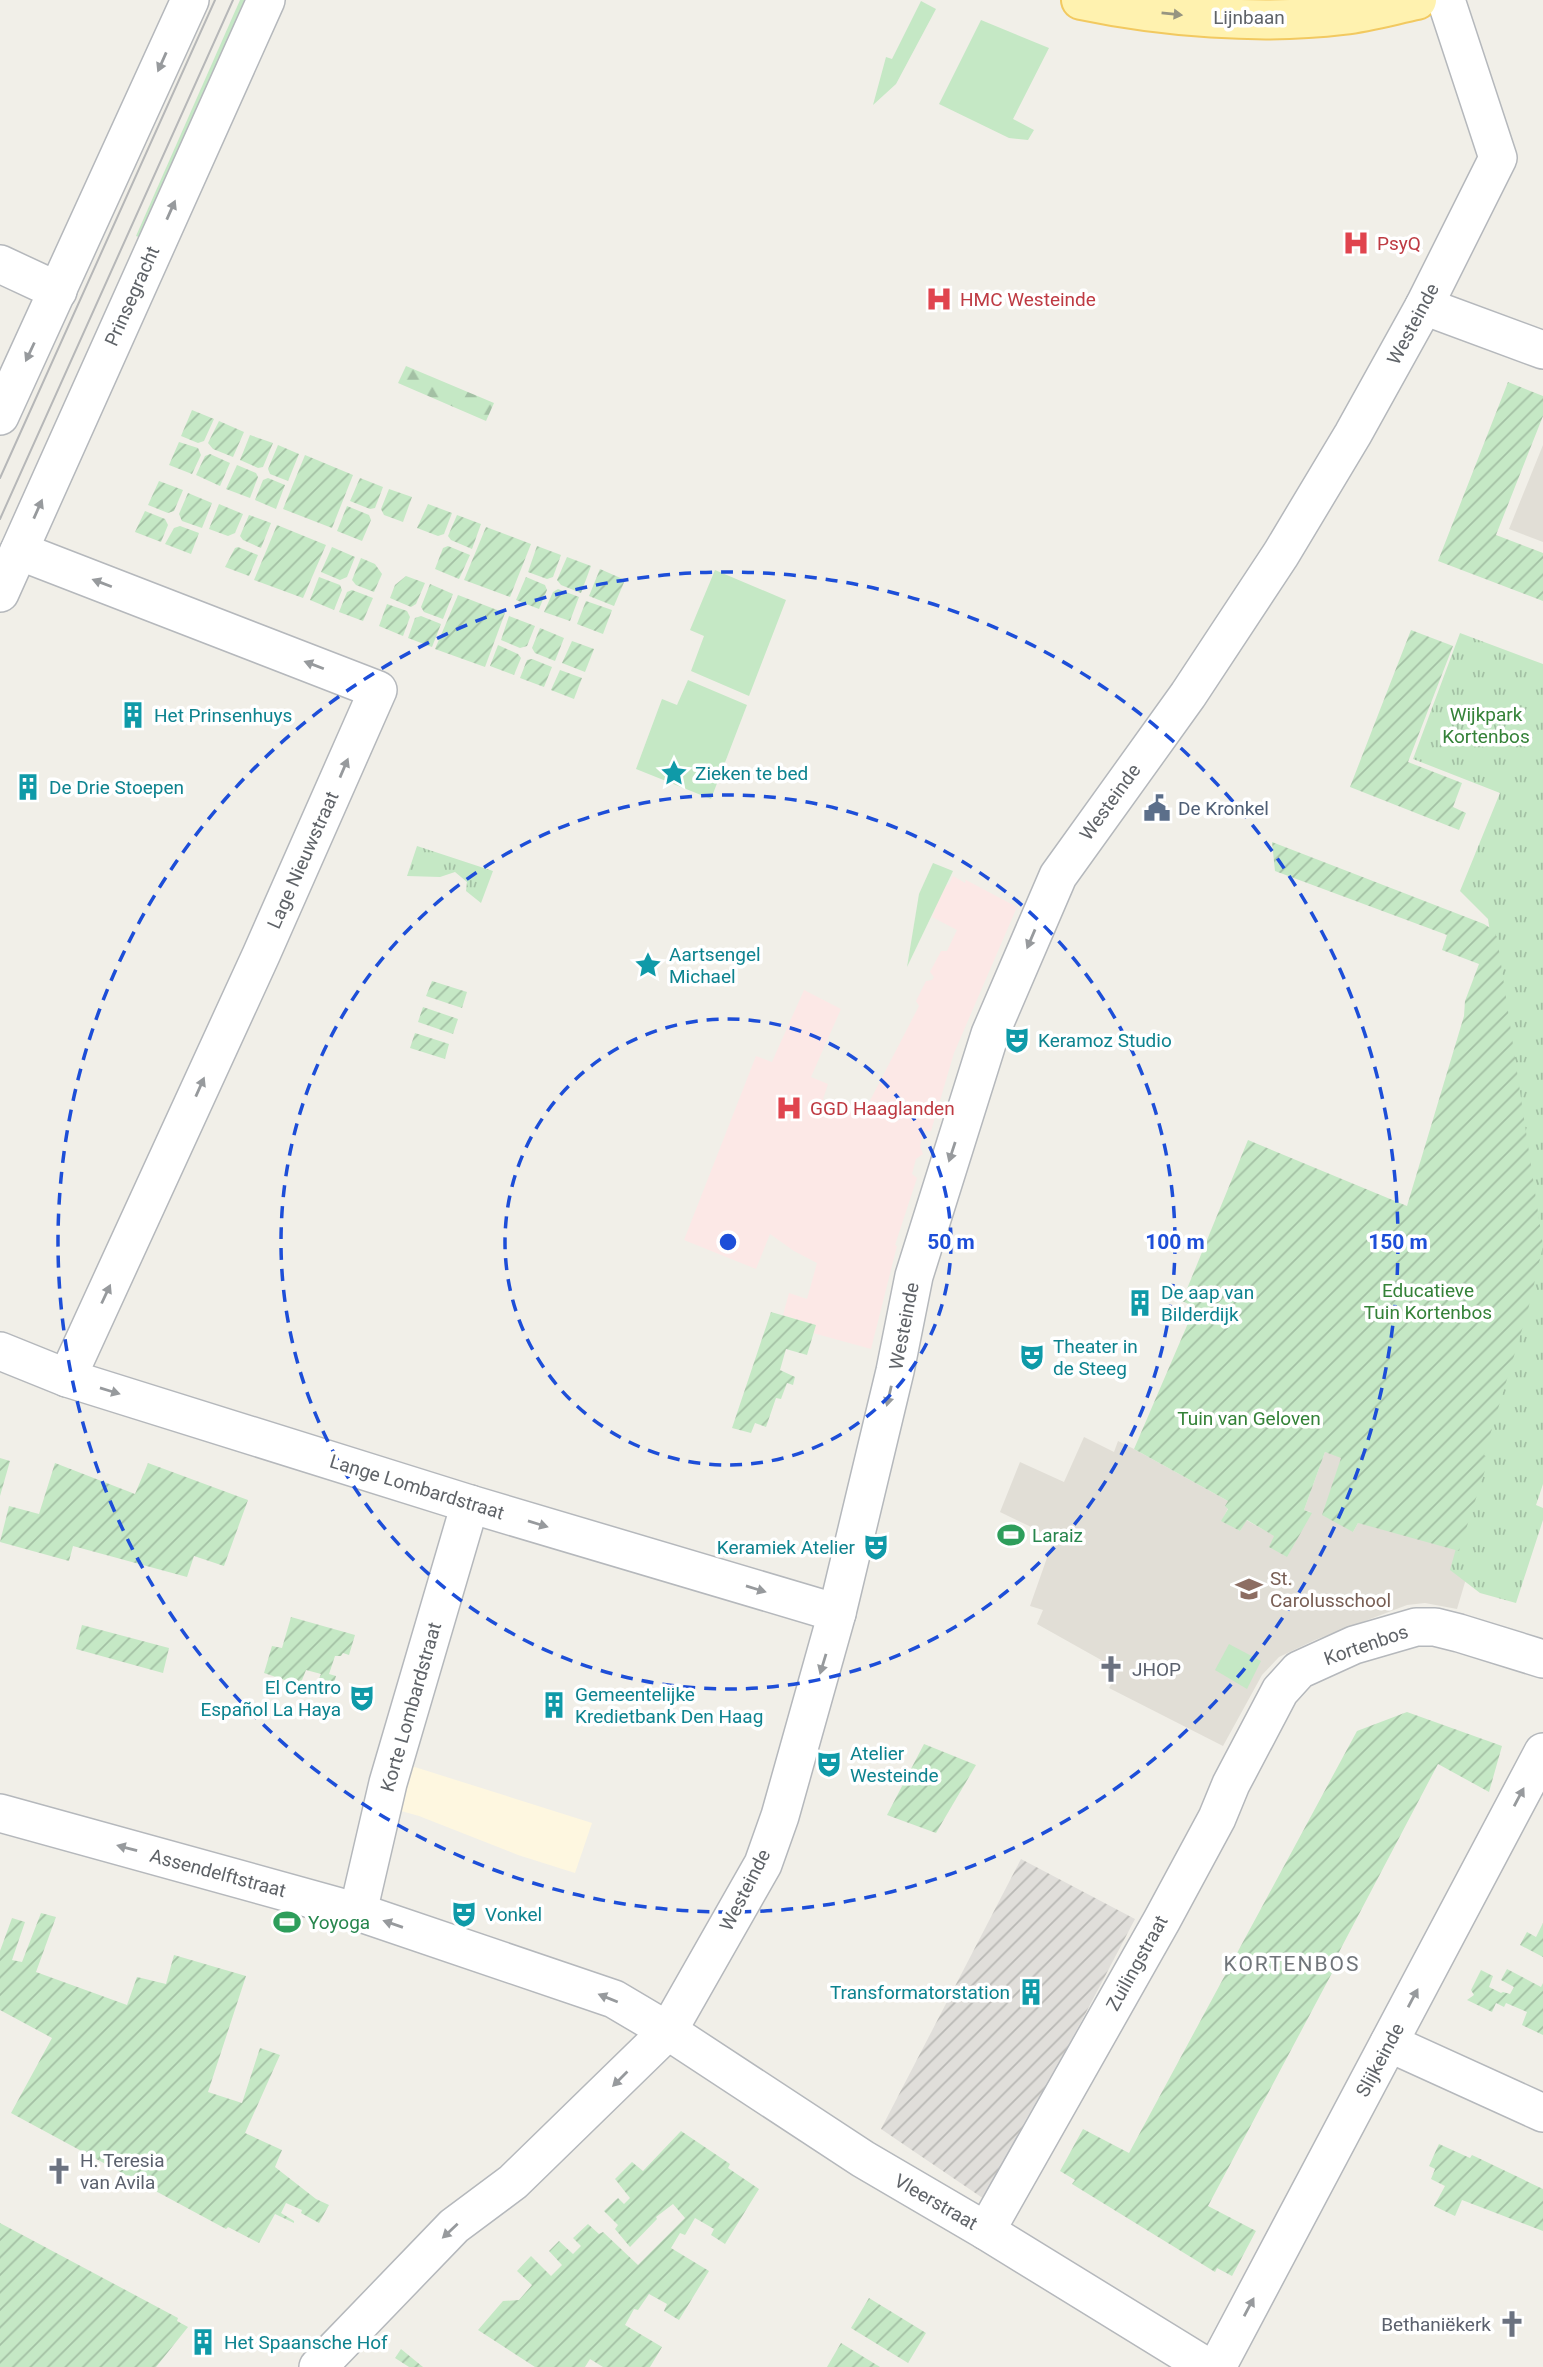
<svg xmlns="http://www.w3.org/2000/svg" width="1543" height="2367" viewBox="0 0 1543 2367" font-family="Roboto,sans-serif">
<defs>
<pattern id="industrial-furrows" width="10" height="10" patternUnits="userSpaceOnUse" patternTransform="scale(1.75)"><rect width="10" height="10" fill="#e0deda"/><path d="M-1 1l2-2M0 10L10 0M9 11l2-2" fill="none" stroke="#b9b8b5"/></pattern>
<pattern id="forest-firs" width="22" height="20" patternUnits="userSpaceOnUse" patternTransform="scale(1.75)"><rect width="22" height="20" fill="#c5e8c5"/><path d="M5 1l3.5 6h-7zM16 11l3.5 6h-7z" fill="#a3c0a4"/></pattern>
<pattern id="park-tufts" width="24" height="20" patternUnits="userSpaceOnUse" patternTransform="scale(1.75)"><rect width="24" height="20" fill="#c5e8c5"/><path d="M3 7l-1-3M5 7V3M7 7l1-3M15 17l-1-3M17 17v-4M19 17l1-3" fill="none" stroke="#a3c0a4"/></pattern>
<pattern id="garden-furrows" width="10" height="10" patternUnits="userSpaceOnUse" patternTransform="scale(1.75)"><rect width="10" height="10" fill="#c5e8c5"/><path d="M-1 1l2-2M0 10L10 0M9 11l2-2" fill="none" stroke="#a3c0a4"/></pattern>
</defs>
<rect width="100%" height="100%" fill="#f1efe8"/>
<polygon fill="#fef7e0" points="399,1762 592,1823 575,1873 518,1855 419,1816 387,1807"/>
<polygon fill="url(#industrial-furrows)" points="1021,1859 1135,1919 987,2201 881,2129"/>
<g fill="#e1ded6">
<polygon points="1543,445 1543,542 1509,529"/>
<polygon points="1084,1437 1114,1452 1118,1441 1134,1449 1228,1501 1228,1508 1222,1521 1240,1531 1246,1520 1275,1536 1272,1542 1311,1512 1304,1510 1325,1452 1341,1457 1353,1532 1358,1523 1477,1542 1457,1609 1425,1603 1407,1605 1315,1640 1279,1657 1262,1675 1223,1746 1109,1688 1119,1670 1037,1624 1043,1610 1030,1606 1054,1538 1000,1512 1020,1462 1064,1482"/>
</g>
<polygon fill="#fce8e6" points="953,876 965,883 966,880 1017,907 954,1053 931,1131 924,1131 920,1146 923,1154 916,1159 912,1174 917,1178 895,1245 897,1246 871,1349 813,1333 815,1325 783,1315 789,1293 807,1299 817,1263 794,1251 770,1234 756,1269 684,1240 756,1056 772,1062 804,990 841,1009 811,1077 828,1084 823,1099 861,1118 919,1006 916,1001 926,981 932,980 934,977 930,972 941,951 947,951 957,930 932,917 935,909 935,903 942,887 949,884"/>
<g fill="#c5e8c5">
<polygon points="240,0 252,0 151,242 136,236"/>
<polygon points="921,1 936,9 896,84 873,105 886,57 892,59"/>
<polygon points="981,20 1049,48 1013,119 1034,130 1028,140 1009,138 939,104"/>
<polygon points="715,570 786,600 749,696 691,671 704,636 690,630"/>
<polygon points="688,680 747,705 711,799 636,769 662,699 677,705"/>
<polygon points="933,863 953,871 907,967 919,894"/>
<polygon points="1229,1644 1261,1661 1247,1689 1215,1670"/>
</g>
<polygon fill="url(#forest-firs)" points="406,366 494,403 486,421 398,383"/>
<g fill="url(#park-tufts)">
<polygon points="1460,633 1543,664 1543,1484 1536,1505 1543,1508 1543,1520 1516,1603 1480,1593 1450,1570 1538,1252 1488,919 1460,891 1500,793 1413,759"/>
<polygon points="417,846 493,871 481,903 466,891 467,882 455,872 440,877 407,876"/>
</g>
<g fill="url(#garden-furrows)">
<polygon points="1508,382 1543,396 1543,416 1496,535 1543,553 1543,601 1438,561"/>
<polygon points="192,410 214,419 204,441 198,443 181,436"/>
<polygon points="219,421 244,432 233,457 213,449 208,443"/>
<polygon points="250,435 273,443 263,467 258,468 240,460"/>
<polygon points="179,442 198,448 201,455 192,474 169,465"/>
<polygon points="278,445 299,454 288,481 270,474 268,469"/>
<polygon points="210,454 230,463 220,486 196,475 205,456"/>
<polygon points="305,455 353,475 332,528 283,509"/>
<polygon points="237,465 256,473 258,477 250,498 226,489"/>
<polygon points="268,478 285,485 276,509 255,500 263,480"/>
<polygon points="360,478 383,487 375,508 370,509 350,501"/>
<polygon points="159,481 183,490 174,511 168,513 148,505"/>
<polygon points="389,489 412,497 403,522 384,515 381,509"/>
<polygon points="188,493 212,503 202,528 182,521 179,514"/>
<polygon points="219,504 243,514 235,533 228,536 209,529"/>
<polygon points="428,504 452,513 444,534 438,536 417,528"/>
<polygon points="347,506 369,515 371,520 362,541 337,531"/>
<polygon points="145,511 165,519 168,525 161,542 135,532"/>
<polygon points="249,515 271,523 261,548 243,540 240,536"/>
<polygon points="457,515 481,524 472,549 451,540 448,536"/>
<polygon points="277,525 326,545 303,598 254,580"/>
<polygon points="180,526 199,533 191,554 165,544 174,528"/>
<polygon points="486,527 531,544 510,597 464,580"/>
<polygon points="448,546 470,555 459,579 435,569 443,548"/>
<polygon points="537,546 561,555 553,577 547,579 528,572"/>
<polygon points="238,547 258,555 249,576 225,567 235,548"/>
<polygon points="332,547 355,557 347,577 340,580 321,572"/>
<polygon points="567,557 591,566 581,593 561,585 557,580"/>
<polygon points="361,558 375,564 382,574 374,592 356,585 352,580"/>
<polygon points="600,569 625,580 614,606 589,596"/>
<polygon points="406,576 425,583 416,604 411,607 390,598 395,585"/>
<polygon points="319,577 340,585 342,590 334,610 310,600"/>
<polygon points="526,577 545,585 547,590 539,609 516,600"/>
<polygon points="430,584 453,594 443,619 424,612 421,607"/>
<polygon points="558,589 579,597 570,621 544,612 553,592"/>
<polygon points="352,590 373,598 363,621 339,612 347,592"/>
<polygon points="458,595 505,613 485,667 435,649"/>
<polygon points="586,601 612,610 603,634 577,624"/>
<polygon points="387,604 407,611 410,617 403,636 379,626"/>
<polygon points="421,616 441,624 432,647 408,638 415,618"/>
<polygon points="509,616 535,626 527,646 520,648 501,640"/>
<polygon points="540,628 564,638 555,661 535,653 532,648"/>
<polygon points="1411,630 1453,646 1408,762 1462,783 1453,807 1466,813 1459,830 1350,787"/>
<polygon points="572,641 594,649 585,672 562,663"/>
<polygon points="498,645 518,654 521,658 514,675 490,666"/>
<polygon points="532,659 552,667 544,687 520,678 527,660"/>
<polygon points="560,670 582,678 574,699 551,690"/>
<polygon points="1272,842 1484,924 1492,929 1497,937 1543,1246 1528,1310 1484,1455 1489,1458 1459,1551 1358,1523 1353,1532 1322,1515 1341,1458 1325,1452 1304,1510 1312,1513 1287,1557 1269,1547 1274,1536 1247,1520 1240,1531 1221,1521 1228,1509 1225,1506 1228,1501 1134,1449 1195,1307 1182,1301 1248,1140 1407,1206 1464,1016 1465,1001 1479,964 1442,950 1447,935 1275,871"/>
<polygon points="432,981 467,992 462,1008 426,996"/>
<polygon points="423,1007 458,1019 453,1034 418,1022"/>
<polygon points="415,1033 449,1044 445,1059 410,1048"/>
<polygon points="771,1312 816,1325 807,1355 786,1349 780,1370 795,1377 793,1385 787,1383 781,1399 776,1398 766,1427 755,1423 751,1433 732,1428"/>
<polygon points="0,1458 10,1461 0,1496"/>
<polygon points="55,1463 135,1494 148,1463 248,1500 224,1566 194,1556 187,1577 73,1546 69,1561 0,1542 9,1506 39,1514"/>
<polygon points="291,1617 355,1635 349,1655 343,1653 341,1656 335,1656 329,1674 336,1676 331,1693 315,1688 321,1674 306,1670 300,1685 264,1673 272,1646 282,1648"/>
<polygon points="82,1625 169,1648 163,1673 76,1649"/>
<polygon points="1407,1712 1502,1746 1489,1792 1438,1764 1329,1971 1332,1973 1208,2206 1256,2231 1232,2276 1217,2268 1215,2272 1072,2184 1075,2180 1060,2171 1083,2129 1129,2153 1357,1731"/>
<polygon points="924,1744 976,1765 936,1833 887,1815"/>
<polygon points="41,1913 56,1917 36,1972 127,2005 137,1977 166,1984 174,1955 246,1976 208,2092 242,2103 260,2048 280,2055 245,2133 282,2150 275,2167 316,2199 329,2205 319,2223 301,2213 302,2210 286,2203 281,2213 294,2221 294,2223 275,2214 259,2243 228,2227 226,2229 11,2113 52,2038 0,2010 0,1951 12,1918 25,1922 12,1960 22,1962"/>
<polygon points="1543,1923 1543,1957 1520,1945 1527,1932 1536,1937"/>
<polygon points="1507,1969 1541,1987 1543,1983 1543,2035 1522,2025 1527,2012 1506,2003 1504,2007 1496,2003 1492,2012 1467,2000 1474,1995 1471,1990 1481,1970 1493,1976 1489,1987 1501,1993 1503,1992 1510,1994 1514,1987 1501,1980"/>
<polygon points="681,2131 730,2164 728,2168 759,2189 725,2244 711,2235 714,2229 695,2218 685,2235 680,2233 671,2248 709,2271 679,2320 664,2311 667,2304 649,2294 638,2310 634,2309 625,2325 662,2347 650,2367 603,2367 590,2359 585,2367 535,2367 478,2330 503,2301 519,2300 532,2285 517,2271 531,2256 551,2276 562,2265 549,2251 559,2241 573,2254 581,2246 573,2238 588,2224 599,2234 603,2232 638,2265 685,2218 673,2204 656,2217 657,2219 630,2247 615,2229 618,2225 604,2211 618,2198 624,2204 630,2198 615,2179 632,2162 643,2171"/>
<polygon points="1439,2144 1470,2158 1472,2155 1543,2189 1543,2231 1462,2200 1455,2216 1434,2206 1445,2186 1431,2179 1435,2169 1429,2166"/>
<polygon points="0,2223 178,2318 177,2321 188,2327 156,2367 0,2367"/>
<polygon points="869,2298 926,2333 908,2363 851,2328"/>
<polygon points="841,2343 880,2367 827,2367"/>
<polygon points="401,2349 423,2367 409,2367 395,2358"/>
</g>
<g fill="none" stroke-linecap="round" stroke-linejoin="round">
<defs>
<g id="minor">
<polyline points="0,264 58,291"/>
<polyline points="1424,306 1543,350"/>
<polyline points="0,416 190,0"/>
<polyline points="19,551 378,690 261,955 67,1378"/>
<polyline points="0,593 266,0"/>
<polyline points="0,1351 67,1378 470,1504 837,1613"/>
<polyline points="0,1813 358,1912 614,1999 668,2031 863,2159 986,2231 1207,2367"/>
<polyline points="358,1912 388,1783 470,1504"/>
<polyline points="1389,2043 1543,2113"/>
<polyline points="986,2231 1162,1920 1217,1818 1231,1784 1280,1691 1299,1670 1354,1645 1416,1627 1435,1627 1459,1633 1543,1659"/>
<polyline points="318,2367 454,2226 513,2182 668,2031 763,1864 780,1816 837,1613 895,1371 914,1276 990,1034 1058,876 1188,695 1281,554 1353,434 1424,306 1498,158 1446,0"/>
<polyline points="1217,2367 1543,1752"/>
</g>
<path id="major" d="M1081 0C1162 17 1261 25 1343 15 1368 12 1393 5 1417 0"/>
</defs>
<use href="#minor" stroke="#b5b8bc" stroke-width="40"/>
<use href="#major" stroke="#f2c960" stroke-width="42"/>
<use href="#minor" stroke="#fff" stroke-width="37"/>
<use href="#major" stroke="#fff2af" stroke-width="38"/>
<g stroke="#b6b7b8" stroke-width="2">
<polyline points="0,478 215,0"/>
<polyline points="0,519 233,0"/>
</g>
</g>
<defs><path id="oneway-solid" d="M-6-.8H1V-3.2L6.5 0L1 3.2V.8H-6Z" transform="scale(1.75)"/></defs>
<use fill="#979581" href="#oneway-solid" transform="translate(1172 14) rotate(6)"/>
<g fill="#979a9d">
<use href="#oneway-solid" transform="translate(162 62) rotate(114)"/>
<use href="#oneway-solid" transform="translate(171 210) rotate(-66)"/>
<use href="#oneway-solid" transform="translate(30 352) rotate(115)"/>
<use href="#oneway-solid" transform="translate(38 509) rotate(-66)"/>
<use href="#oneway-solid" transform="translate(102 583) rotate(-159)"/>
<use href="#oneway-solid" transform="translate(314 665) rotate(-159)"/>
<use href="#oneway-solid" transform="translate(344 768) rotate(-67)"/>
<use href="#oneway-solid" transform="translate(1031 939) rotate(113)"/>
<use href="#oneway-solid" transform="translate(200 1087) rotate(-66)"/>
<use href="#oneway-solid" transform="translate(952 1152) rotate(108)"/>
<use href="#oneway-solid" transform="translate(106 1294) rotate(-65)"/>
<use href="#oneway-solid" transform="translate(110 1391) rotate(17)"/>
<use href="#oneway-solid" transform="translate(889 1396) rotate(103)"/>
<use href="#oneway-solid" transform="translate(538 1524) rotate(17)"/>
<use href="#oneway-solid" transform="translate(756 1589) rotate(17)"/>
<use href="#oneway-solid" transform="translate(823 1664) rotate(107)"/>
<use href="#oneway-solid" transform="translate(1519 1797) rotate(-62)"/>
<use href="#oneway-solid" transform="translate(127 1848) rotate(-165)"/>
<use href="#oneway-solid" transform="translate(393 1924) rotate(-161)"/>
<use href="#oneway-solid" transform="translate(608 1998) rotate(-158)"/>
<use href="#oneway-solid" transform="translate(1413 1998) rotate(-62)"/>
<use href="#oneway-solid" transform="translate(620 2079) rotate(135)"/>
<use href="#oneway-solid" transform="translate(450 2231) rotate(137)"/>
<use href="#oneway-solid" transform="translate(1249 2307) rotate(-62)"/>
</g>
<g fill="none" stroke="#1d4ed8" stroke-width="3.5" stroke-dasharray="12 9">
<circle cx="728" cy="1242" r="223"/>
<circle cx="728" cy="1242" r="447"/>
<circle cx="728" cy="1242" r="670"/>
</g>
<defs>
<symbol id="hospital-bare" viewBox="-9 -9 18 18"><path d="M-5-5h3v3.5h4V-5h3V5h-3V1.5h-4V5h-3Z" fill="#e0444e" stroke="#fff" stroke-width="2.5" paint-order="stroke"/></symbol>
<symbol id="building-bare" viewBox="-9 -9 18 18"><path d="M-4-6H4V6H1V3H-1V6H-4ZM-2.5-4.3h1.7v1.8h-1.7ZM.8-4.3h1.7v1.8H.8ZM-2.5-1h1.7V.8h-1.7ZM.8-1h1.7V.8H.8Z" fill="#0f9aa8" stroke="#fff" stroke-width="2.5" paint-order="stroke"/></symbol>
<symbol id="sight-bare" viewBox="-9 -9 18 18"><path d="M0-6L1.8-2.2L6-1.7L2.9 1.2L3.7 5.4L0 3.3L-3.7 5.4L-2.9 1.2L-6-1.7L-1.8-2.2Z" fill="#0f9aa8" stroke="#fff" stroke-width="2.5" paint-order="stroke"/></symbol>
<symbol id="civic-bare" viewBox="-9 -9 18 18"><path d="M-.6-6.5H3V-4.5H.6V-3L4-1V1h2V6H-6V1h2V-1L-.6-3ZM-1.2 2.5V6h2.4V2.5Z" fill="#5c6f8a" stroke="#fff" stroke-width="2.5" paint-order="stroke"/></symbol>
<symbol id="theatre-bare" viewBox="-9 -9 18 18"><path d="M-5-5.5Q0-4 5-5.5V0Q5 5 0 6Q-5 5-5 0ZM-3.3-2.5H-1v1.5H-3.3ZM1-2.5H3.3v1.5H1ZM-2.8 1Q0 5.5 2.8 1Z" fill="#0f9aa8" stroke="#fff" stroke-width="2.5" paint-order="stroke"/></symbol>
<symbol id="stadium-bare" viewBox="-9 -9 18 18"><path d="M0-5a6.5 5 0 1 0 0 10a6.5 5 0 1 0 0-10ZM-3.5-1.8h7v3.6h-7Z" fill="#2e9e5b" stroke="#fff" stroke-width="2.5" paint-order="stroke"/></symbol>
<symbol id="school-bare" viewBox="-9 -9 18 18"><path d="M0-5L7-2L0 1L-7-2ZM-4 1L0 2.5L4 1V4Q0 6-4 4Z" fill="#8d6e63" stroke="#fff" stroke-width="2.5" paint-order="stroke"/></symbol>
<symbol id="church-bare" viewBox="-9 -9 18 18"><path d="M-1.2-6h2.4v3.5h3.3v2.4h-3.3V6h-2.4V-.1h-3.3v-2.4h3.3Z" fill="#6b7280" stroke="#fff" stroke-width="2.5" paint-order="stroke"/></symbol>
</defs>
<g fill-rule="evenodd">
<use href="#hospital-bare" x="1337" y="224" width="38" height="38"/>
<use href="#hospital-bare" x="920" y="280" width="38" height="38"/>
<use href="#building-bare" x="114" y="696" width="38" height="38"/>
<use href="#sight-bare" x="655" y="754" width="38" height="38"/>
<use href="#building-bare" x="9" y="768" width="38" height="38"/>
<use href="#civic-bare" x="1138" y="789" width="38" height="38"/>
<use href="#sight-bare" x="629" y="946" width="38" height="38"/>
<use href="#theatre-bare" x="998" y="1021" width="38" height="38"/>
<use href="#hospital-bare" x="770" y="1089" width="38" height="38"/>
<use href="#building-bare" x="1121" y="1284" width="38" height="38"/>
<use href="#theatre-bare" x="1013" y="1338" width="38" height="38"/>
<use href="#stadium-bare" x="992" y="1516" width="38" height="38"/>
<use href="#theatre-bare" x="857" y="1528" width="38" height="38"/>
<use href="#school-bare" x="1230" y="1570" width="38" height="38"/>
<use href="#church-bare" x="1092" y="1650" width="38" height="38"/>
<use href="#theatre-bare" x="343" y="1679" width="38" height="38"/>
<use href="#building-bare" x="535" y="1686" width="38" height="38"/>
<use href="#theatre-bare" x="810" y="1745" width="38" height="38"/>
<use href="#theatre-bare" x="445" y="1895" width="38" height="38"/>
<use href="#stadium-bare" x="268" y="1903" width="38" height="38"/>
<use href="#building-bare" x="1012" y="1973" width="38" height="38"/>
<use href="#church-bare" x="40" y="2152" width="38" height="38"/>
<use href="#church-bare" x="1493" y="2305" width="38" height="38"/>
<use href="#building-bare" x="184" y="2323" width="38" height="38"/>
</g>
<g text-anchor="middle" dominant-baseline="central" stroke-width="7" stroke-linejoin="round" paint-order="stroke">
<g font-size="19" fill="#5f6368" stroke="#fff">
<text x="1249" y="17">Lijnbaan</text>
<text transform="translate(132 296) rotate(-66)">Prinsegracht</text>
<text transform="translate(1413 324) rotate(-62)">Westeinde</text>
<text transform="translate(1110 802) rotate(-54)">Westeinde</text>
<text transform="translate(303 860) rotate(-66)">Lage Nieuwstraat</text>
<text transform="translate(904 1326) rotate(-79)">Westeinde</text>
<text transform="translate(417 1487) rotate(17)">Lange Lombardstraat</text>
<text transform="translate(1366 1645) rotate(-19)">Kortenbos</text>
<text transform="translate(411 1707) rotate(-74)">Korte Lombardstraat</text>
<text transform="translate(218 1873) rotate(15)">Assendelftstraat</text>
<text transform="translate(745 1890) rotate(-63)">Westeinde</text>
<text transform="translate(1137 1963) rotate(-61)">Zuilingstraat</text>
<text transform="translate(1380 2060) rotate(-62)">Slijkeinde</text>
<text transform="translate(936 2202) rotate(30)">Vleerstraat</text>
</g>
<g font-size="19" fill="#be3a42" stroke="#fff" text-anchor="start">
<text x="1377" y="243">PsyQ</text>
<text x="960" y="299">HMC Westeinde</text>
<text x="810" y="1108">GGD Haaglanden</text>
</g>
<g font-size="19" fill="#348238" stroke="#fff">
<text x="1486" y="714">Wijkpark<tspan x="1486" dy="22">Kortenbos</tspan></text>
<text x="1428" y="1290">Educatieve<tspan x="1428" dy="22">Tuin Kortenbos</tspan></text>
<text x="1249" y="1418">Tuin van Geloven</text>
</g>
<g font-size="19" fill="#0d838f" stroke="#fff" text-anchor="start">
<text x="154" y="715">Het Prinsenhuys</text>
<text x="695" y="773">Zieken te bed</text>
<text x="49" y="787">De Drie Stoepen</text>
<text x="669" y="954">Aartsengel<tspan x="669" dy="22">Michael</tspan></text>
<text x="1038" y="1040">Keramoz Studio</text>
<text x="1161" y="1292">De aap van<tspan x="1161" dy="22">Bilderdijk</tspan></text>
<text x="1053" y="1346">Theater in<tspan x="1053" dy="22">de Steeg</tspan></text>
<text x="855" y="1547" text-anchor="end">Keramiek Atelier</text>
<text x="341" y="1687" text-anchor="end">El Centro<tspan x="341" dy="22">Español La Haya</tspan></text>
<text x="575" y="1694">Gemeentelijke<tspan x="575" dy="22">Kredietbank Den Haag</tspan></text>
<text x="850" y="1753">Atelier<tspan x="850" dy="22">Westeinde</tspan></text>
<text x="485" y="1914">Vonkel</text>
<text x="1010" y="1992" text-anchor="end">Transformatorstation</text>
<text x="224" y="2342">Het Spaansche Hof</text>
</g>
<g font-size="19" fill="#4e5e75" stroke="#fff" text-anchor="start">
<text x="1178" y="808">De Kronkel</text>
</g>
<g font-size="19" fill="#27864d" stroke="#fff" text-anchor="start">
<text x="1032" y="1535">Laraiz</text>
<text x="308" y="1922">Yoyoga</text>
</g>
<g font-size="19" fill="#785e54" stroke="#fff" text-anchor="start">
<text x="1270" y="1578">St.<tspan x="1270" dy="22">Carolusschool</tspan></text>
</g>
<g font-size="19" fill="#5b616d" stroke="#fff" text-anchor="start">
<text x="1132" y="1669">JHOP</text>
<text x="80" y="2160">H. Teresia<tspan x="80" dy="22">van Avila</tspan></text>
<text x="1491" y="2324" text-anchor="end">Bethaniëkerk</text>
</g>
<g font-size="21" letter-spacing="2" fill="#70757a" stroke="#fff">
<text x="1292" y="1964">KORTENBOS</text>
</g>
</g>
<circle cx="728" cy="1242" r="10" fill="#1d4ed8" stroke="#fff" stroke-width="3.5"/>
<g font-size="21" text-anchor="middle" font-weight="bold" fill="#1d4ed8" stroke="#fff" stroke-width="7" stroke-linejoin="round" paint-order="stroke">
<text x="951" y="1249">50 m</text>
<text x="1175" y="1249">100 m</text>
<text x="1398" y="1249">150 m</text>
</g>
</svg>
